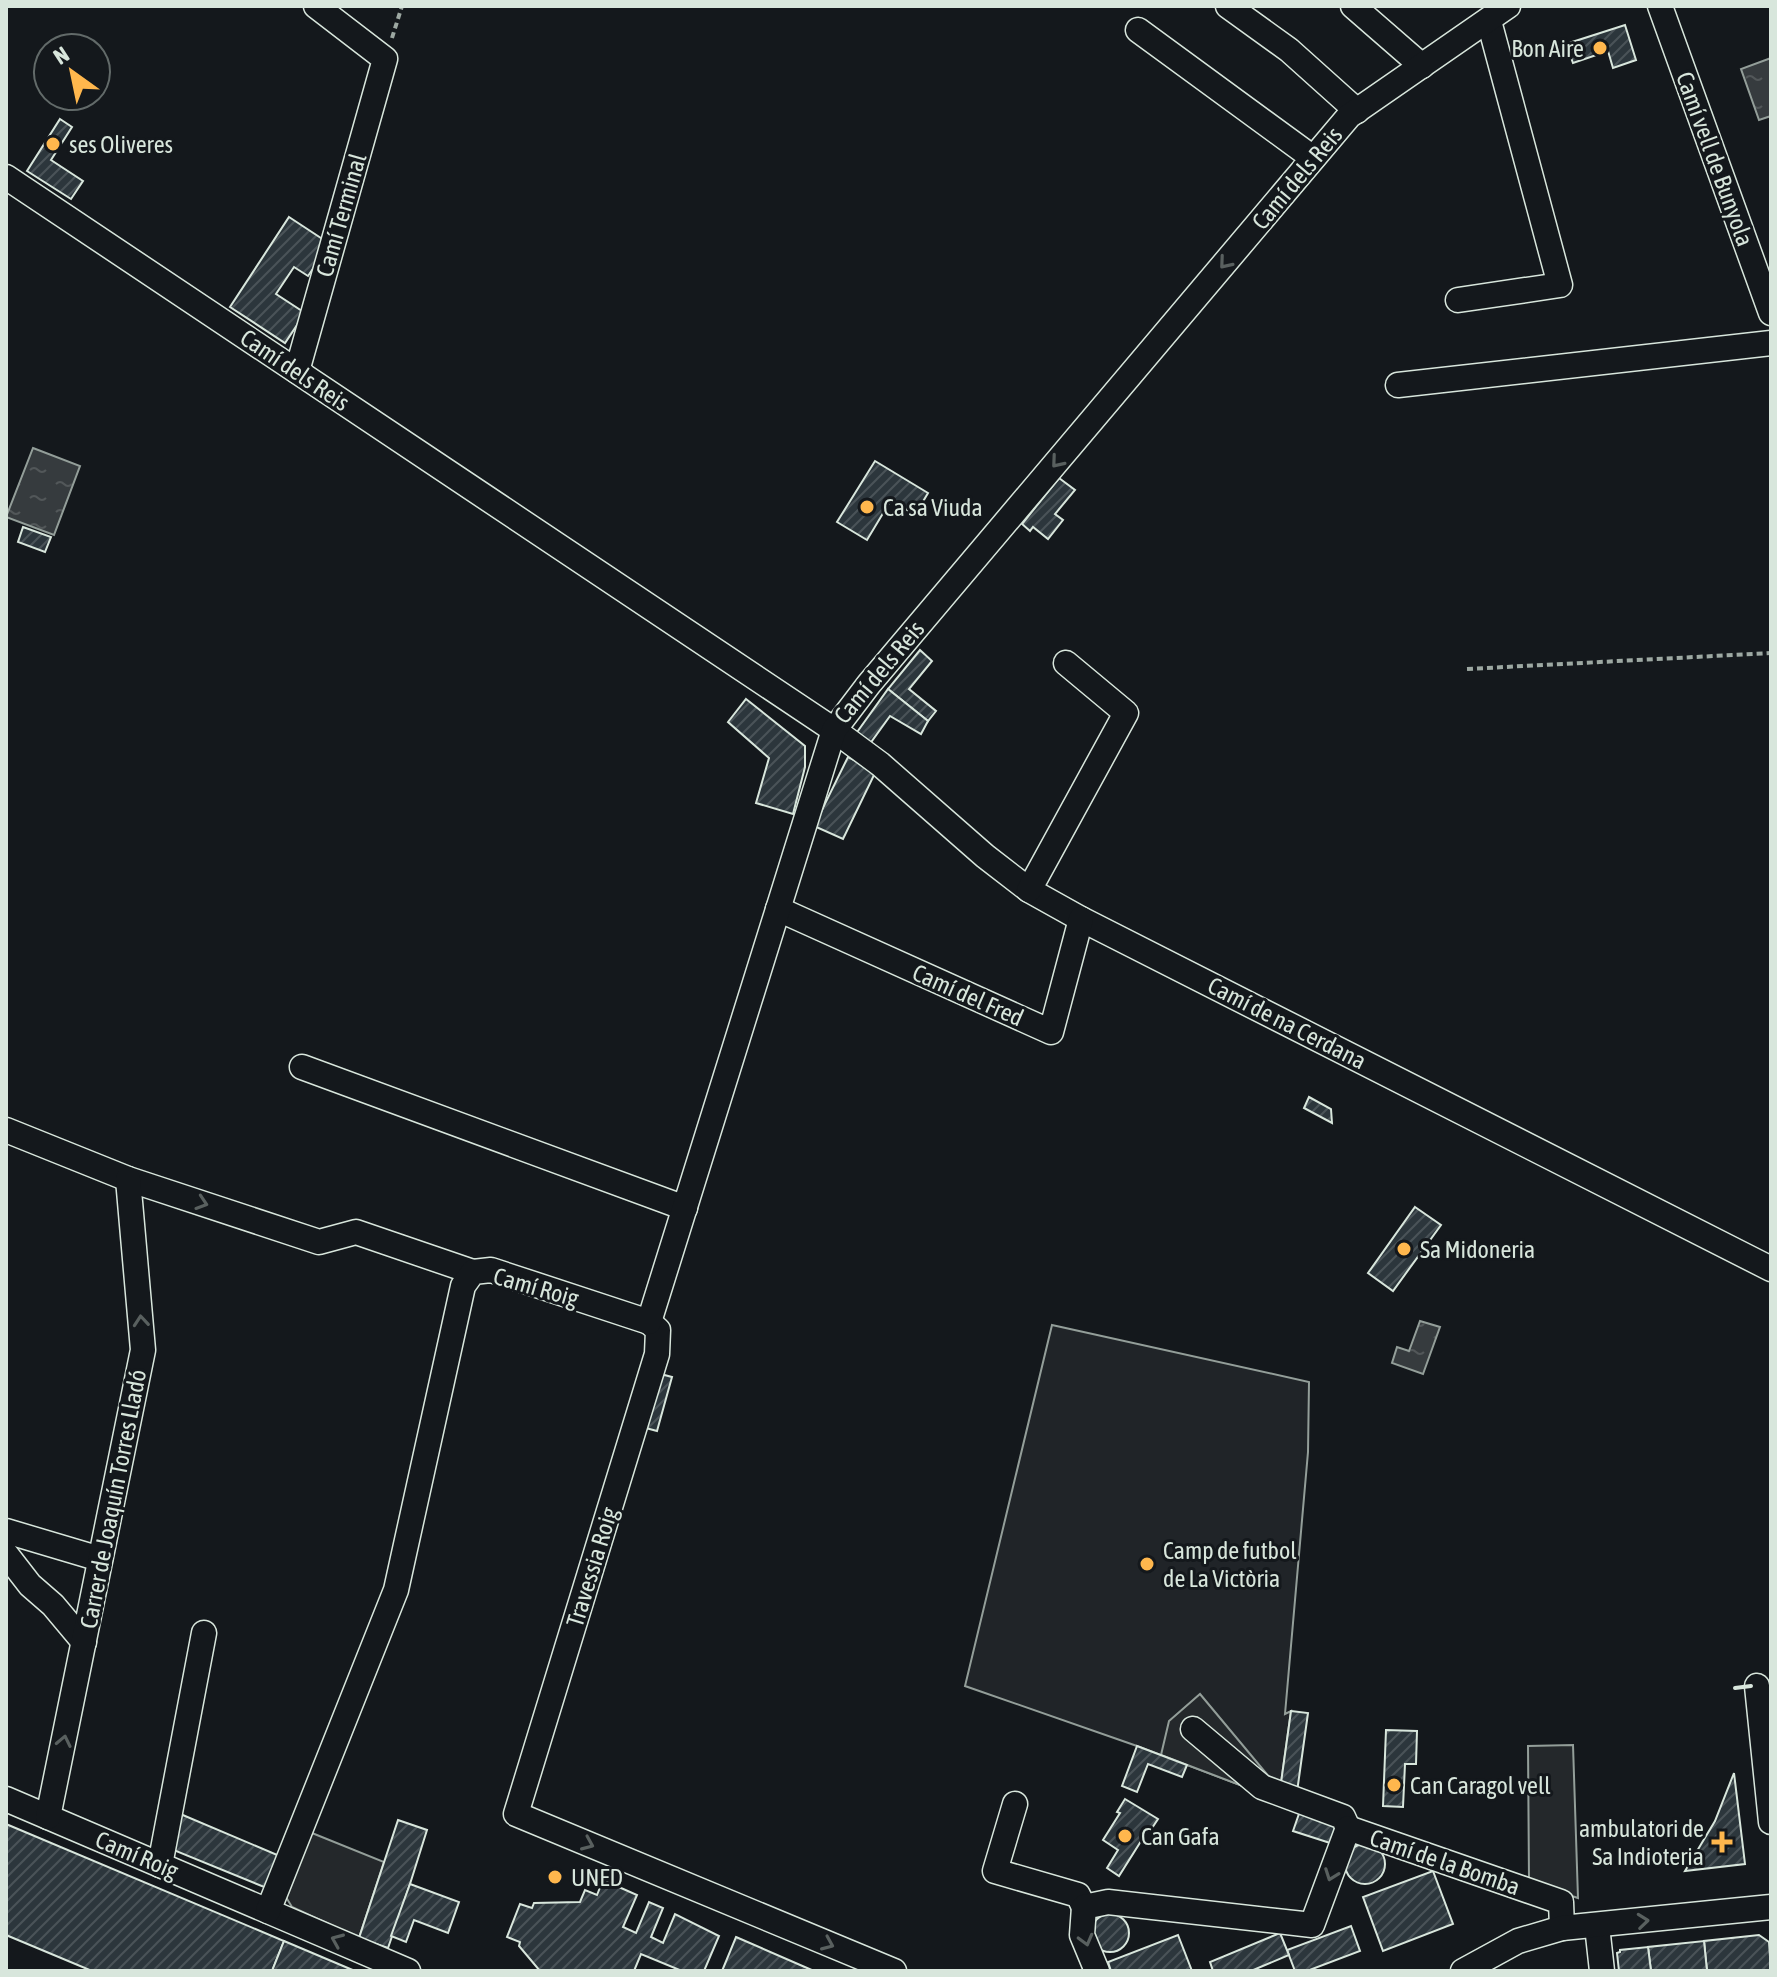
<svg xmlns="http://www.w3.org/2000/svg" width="1777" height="1977" viewBox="0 0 1777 1977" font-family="'Asap Condensed',sans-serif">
<defs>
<pattern id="water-ripples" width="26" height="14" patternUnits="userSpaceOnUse" patternTransform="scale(2)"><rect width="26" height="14" fill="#363b3e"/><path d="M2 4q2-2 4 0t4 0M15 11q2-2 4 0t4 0" fill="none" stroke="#525759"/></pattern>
<pattern id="building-hatch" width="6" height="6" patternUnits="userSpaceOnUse" patternTransform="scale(2)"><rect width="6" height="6" fill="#2c363c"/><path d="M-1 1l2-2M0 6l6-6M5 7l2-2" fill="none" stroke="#4a5358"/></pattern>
</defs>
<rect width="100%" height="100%" fill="#14181c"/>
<polygon fill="#202428" stroke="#939e99" stroke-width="2" points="1052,1325 1309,1382 1308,1452 1285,1714 1291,1711 1280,1790 1261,1793 1137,1746 965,1686"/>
<g fill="#24282b" stroke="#939e99" stroke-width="2">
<polygon points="1200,1694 1280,1790 1261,1793 1161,1755 1169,1721"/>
<polygon points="1573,1745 1578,1898 1529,1882 1528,1746"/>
<polygon points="307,1831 384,1862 359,1938 292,1907 284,1894"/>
</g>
<g fill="url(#water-ripples)" stroke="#939e99" stroke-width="2">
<polygon points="1771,58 1771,116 1759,120 1741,69"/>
<polygon points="33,448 80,466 54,535 6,517"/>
<polygon points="1420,1321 1440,1327 1423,1374 1392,1363 1397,1347 1409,1351"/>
</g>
<g fill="url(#building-hatch)" stroke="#d8e6dc" stroke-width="2">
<polygon points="1625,25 1636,60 1613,68 1608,51 1573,63 1566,44"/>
<polygon points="60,119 72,127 51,160 83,181 71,199 27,171"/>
<polygon points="289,217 330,244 308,276 294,267 276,294 305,313 285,343 230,307"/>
<polygon points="875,461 928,493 915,515 891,500 867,540 837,522"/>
<polygon points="1059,478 1075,490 1055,514 1063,520 1048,539 1033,527 1030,531 1022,524"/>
<polygon points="23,527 51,537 45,552 18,542"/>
<polygon points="920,650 932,661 909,689 936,711 928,721 888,689"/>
<polygon points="888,689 928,721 921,734 890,716 869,745 855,735"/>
<polygon points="746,699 805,746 805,767 793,814 756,803 769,758 728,722"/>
<polygon points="848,757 876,771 843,839 814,826"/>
<polygon points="1309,1097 1331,1109 1332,1123 1304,1108"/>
<polygon points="1415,1207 1441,1225 1393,1291 1368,1273"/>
<polygon points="657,1373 672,1377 657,1431 642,1427"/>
<polygon points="1291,1711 1308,1713 1297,1792 1280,1790"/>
<polygon points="1386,1730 1417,1731 1416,1764 1405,1764 1403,1807 1383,1806"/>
<polygon points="1137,1746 1187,1765 1182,1777 1148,1764 1137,1792 1122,1786"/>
<polygon points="1734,1773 1745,1864 1685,1871 1715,1821"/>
<polygon points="1125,1799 1158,1819 1150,1831 1148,1830 1119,1876 1107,1868 1118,1850 1103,1840 1120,1813 1117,1812"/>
<polygon points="1301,1808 1338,1820 1330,1843 1293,1831"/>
<polygon points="178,1813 282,1857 269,1889 171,1849"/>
<polygon points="398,1820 427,1830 410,1884 388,1948 359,1938"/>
<polygon points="6,1824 284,1941 272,1971 92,1971 6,1935"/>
<circle cx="1365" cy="1864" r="20"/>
<polygon points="1433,1871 1453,1924 1383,1951 1363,1897"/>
<polygon points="603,1880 637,1895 623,1927 636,1933 649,1902 663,1908 651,1937 663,1943 675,1914 719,1936 704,1971 682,1971 641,1954 634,1971 540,1971 519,1946 520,1942 507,1937 520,1904 532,1908 534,1903 580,1902 585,1890 597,1895"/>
<polygon points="410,1884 459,1902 448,1933 414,1920 406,1942 391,1936"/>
<circle cx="1110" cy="1933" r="19"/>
<polygon points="1351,1926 1360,1951 1307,1971 1295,1971 1287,1950"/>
<polygon points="1280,1933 1289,1955 1251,1971 1213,1971 1210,1962"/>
<polygon points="1178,1935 1192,1971 1111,1971 1108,1962"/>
<polygon points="1759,1935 1769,1942 1771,1971 1707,1971 1704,1941"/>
<polygon points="736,1937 814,1971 722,1971"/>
<polygon points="284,1941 355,1971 272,1971"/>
<polygon points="1704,1941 1707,1971 1651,1971 1648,1947"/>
<polygon points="1648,1947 1651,1971 1619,1971 1617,1953 1620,1952 1620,1950"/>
</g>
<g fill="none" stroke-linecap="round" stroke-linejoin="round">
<defs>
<g id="minor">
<polyline points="1228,6 1289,50 1357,111"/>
<polyline points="1353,6 1422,66"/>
<polyline points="1660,6 1771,313"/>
<polyline points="1138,30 1313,158"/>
<polyline points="6,177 834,730 880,764 985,856 1029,890 1081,919 1771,1269"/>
<polyline points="1458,300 1560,285 1489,21"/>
<polyline points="297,371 385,59 316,6"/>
<polyline points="1398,385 1771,343"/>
<polyline points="1029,890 1126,713 1066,663"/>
<polyline points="778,909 1051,1032 1081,919"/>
<polyline points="302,1067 685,1208"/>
<polyline points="6,1130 128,1179 319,1242 356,1232 473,1272"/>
<polyline points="649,1322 658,1330 657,1354 516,1814 894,1971"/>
<polyline points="6,1531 100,1559"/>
<polyline points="6,1554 30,1585 53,1605 84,1642"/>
<polyline points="1757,1686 1771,1822"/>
<polyline points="1193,1729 1262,1787 1343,1817 1348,1828"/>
<polyline points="6,1799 408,1971"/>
<polyline points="1015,1804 995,1871 1078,1895 1084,1907"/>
<polyline points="48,1817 143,1350 128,1179"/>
<polyline points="160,1865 204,1633"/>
<polyline points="268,1911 396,1590 463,1286 473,1272 491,1270 649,1322 834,730 869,684 1349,116 1508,6"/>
<polyline points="1597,1926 1602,1971"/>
<polyline points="1097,1971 1082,1935 1084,1907 1108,1902 1312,1925 1348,1828 1561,1902 1562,1928"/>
<polyline points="1463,1971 1518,1941 1562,1928 1771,1907"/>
</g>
</defs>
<use href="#minor" stroke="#d8e6dc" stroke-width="27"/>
<g stroke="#9da8a2" stroke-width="4" stroke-dasharray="6 4" stroke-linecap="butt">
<polyline points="392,38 402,6"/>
<polyline points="1467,669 1771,653"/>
</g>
<use href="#minor" stroke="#14181c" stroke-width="24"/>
<polyline stroke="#d8e6dc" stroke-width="4" points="1735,1688 1751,1686"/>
</g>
<defs><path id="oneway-chevron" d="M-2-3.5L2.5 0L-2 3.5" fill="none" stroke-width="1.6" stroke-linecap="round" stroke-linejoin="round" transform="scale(2)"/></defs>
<g stroke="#59605f">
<use href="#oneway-chevron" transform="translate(1225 263) rotate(130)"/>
<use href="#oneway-chevron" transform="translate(1057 462) rotate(130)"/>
<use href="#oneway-chevron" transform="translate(202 1203) rotate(18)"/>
<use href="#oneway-chevron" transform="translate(141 1321) rotate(-95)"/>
<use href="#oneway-chevron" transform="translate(64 1741) rotate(-78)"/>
<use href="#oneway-chevron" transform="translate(588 1844) rotate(23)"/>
<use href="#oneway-chevron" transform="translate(1331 1875) rotate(110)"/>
<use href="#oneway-chevron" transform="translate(1643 1921) rotate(-6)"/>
<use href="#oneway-chevron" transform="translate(337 1940) rotate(-157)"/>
<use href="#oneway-chevron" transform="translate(1086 1940) rotate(75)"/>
<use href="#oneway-chevron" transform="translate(828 1944) rotate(23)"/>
</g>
<g fill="#ffb74d" stroke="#14181c" stroke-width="3">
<circle cx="1600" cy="48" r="8"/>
<circle cx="53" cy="144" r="8"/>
<circle cx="867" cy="507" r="8"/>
<circle cx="1404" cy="1249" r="8"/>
<circle cx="1147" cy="1564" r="8"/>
<circle cx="1394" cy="1785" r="8"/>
<circle cx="1125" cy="1836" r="8"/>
<path d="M1718 1830h8v8h8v8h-8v8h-8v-8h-8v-8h8z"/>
<circle cx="555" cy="1877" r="8"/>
</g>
<g text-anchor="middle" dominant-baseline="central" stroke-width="6" stroke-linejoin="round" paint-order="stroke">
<g font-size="24" fill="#d8e6dc" stroke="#14181c" text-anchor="start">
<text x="1584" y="48" text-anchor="end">Bon Aire</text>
<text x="69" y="144">ses Oliveres</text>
<text x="883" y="507">Ca sa Viuda</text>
<text x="1420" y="1249">Sa Midoneria</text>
<text x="1163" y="1550">Camp de futbol<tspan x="1163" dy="28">de La Victòria</tspan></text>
<text x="1410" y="1785">Can Caragol vell</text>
<text x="1704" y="1828" text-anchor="end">ambulatori de<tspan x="1704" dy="28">Sa Indioteria</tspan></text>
<text x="1141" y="1836">Can Gafa</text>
<text x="571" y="1877">UNED</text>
</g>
<g font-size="24" fill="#d8e6dc" stroke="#14181c">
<text transform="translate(1715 159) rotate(70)">Camí vell de Bunyola</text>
<text transform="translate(1297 178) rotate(-50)">Camí dels Reis</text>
<text transform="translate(341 215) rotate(-74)">Camí Terminal</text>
<text transform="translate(295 370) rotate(34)">Camí dels Reis</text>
<text transform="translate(879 672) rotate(-50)">Camí dels Reis</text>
<text transform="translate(968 995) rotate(24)">Camí del Fred</text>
<text transform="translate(1287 1023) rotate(27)">Camí de na Cerdana</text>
<text transform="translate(536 1287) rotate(16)">Camí Roig</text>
<text transform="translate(113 1499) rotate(-79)">Carrer de Joaquín Torres Lladó</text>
<text transform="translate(592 1567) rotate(-73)">Travessia Roig</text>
<text transform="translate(137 1855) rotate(23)">Camí Roig</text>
<text transform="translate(1445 1862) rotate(19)">Camí de la Bomba</text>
</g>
</g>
<rect width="1777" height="1977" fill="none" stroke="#d8e6dc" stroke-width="16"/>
<g transform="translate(72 72) rotate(327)"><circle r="38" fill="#14181c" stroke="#626a69" stroke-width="2"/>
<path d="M0-6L14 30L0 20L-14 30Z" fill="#ffb74d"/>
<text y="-12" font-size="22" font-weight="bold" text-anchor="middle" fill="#d8e6dc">N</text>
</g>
</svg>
